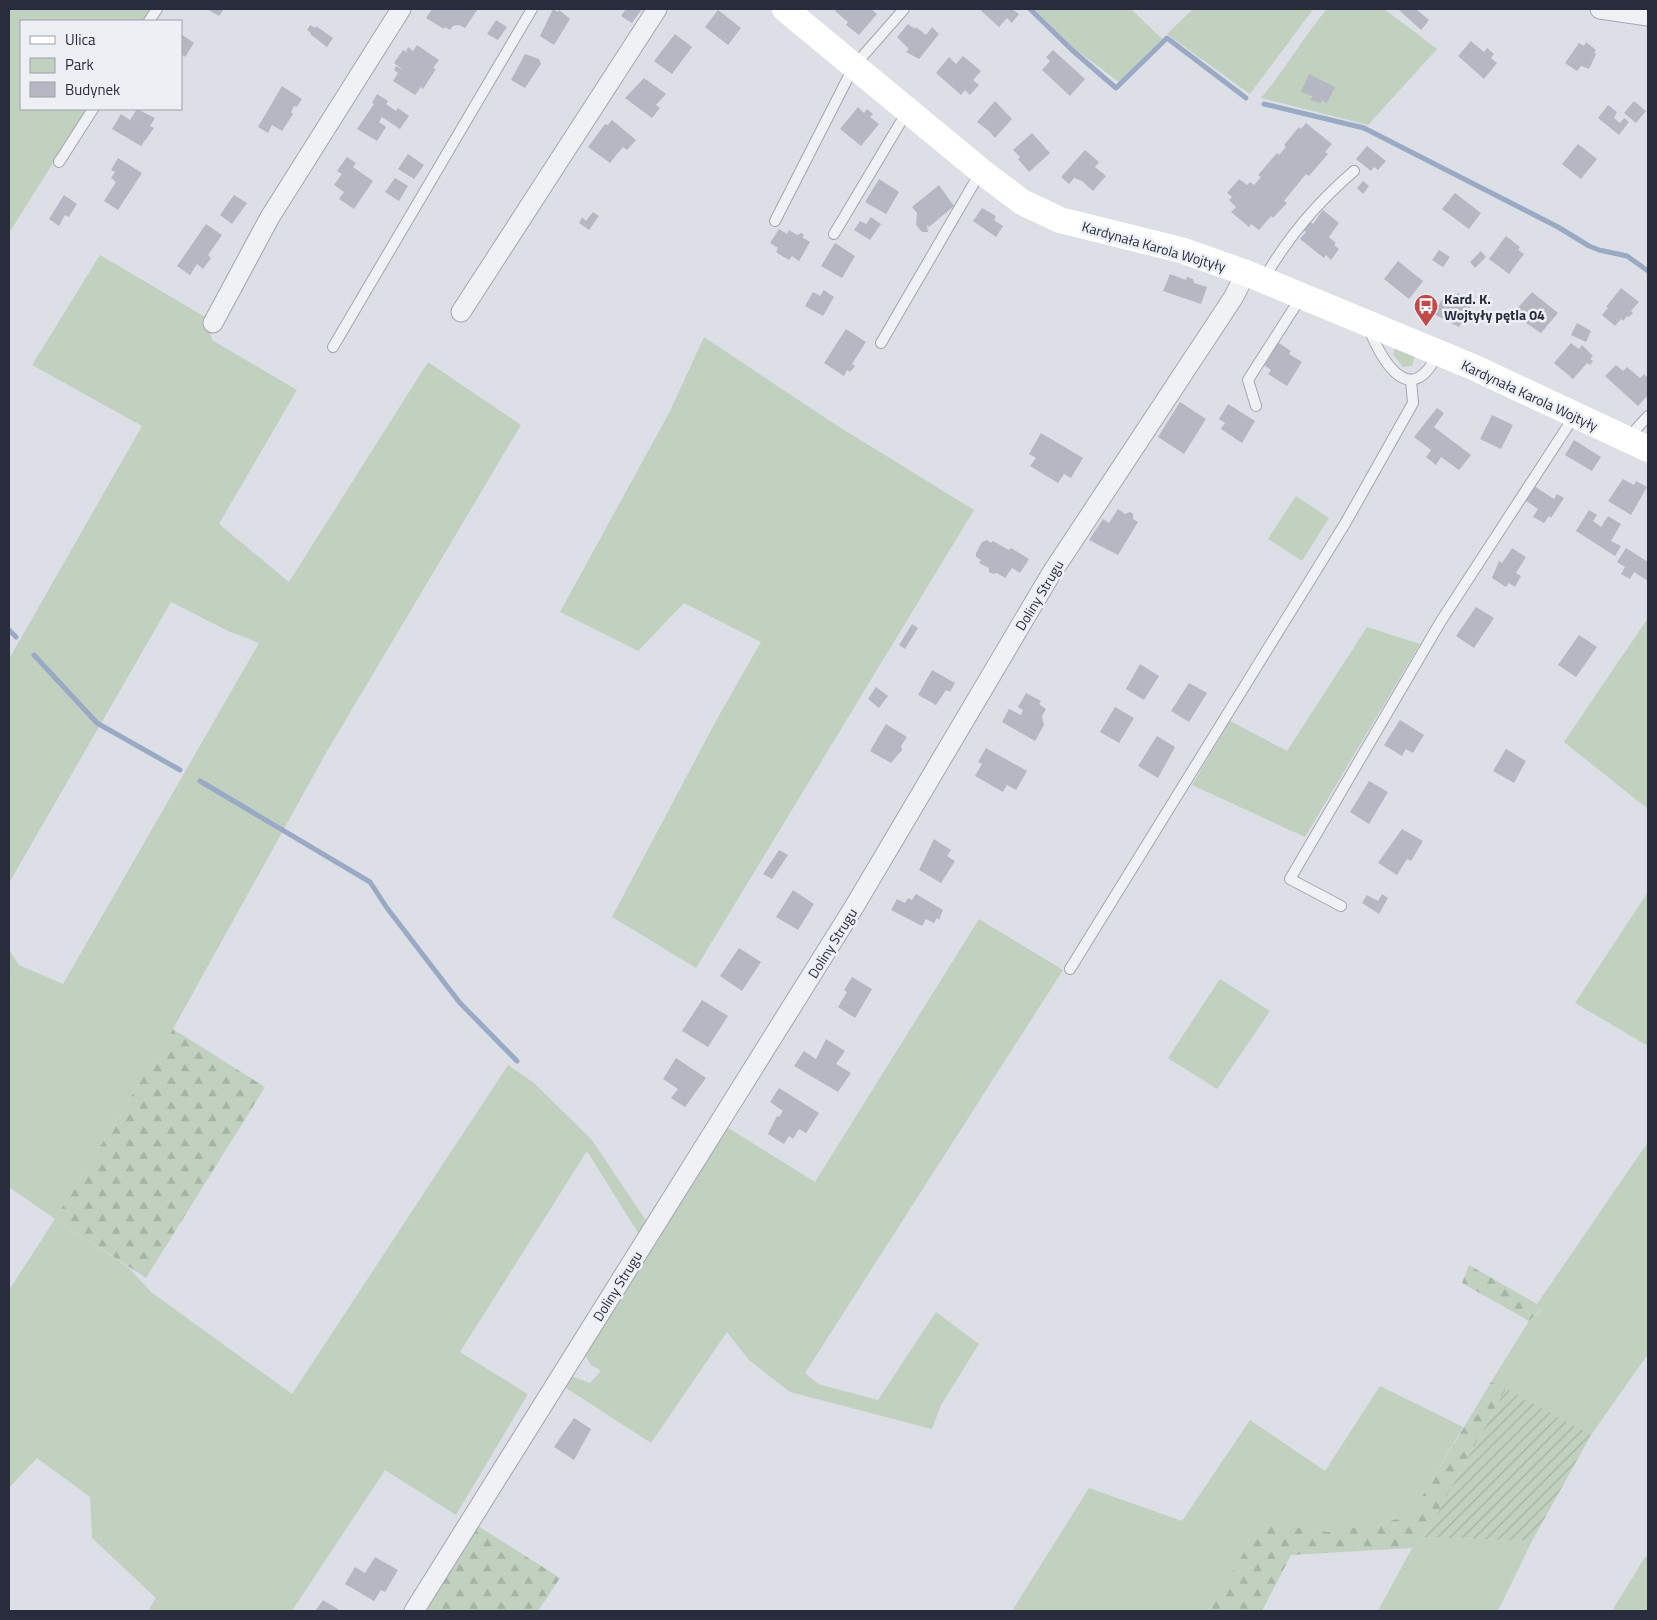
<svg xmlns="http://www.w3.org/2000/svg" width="1657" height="1620" viewBox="0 0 1657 1620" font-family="'Titillium Web',sans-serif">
<defs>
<pattern id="forest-firs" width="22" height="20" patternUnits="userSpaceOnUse" patternTransform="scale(1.25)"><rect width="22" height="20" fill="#c1d0bf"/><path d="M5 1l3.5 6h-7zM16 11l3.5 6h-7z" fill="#a6b3a5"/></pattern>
<pattern id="garden-furrows" width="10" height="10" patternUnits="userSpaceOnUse" patternTransform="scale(1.25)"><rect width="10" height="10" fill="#c1d0bf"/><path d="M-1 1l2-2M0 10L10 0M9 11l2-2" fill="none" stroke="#a6b3a5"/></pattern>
</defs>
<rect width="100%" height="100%" fill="#dddfe6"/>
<g fill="#c1d0bf">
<polygon points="9,9 151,9 143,21 21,21 21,109 87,109 9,233"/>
<polygon points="1034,9 1131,9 1162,39 1119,82 1071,46"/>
<polygon points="1193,9 1310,9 1312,11 1250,94 1167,34"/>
<path d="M1327 9H1384L1437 49 1368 125 1261 98C1285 70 1303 37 1327 9Z"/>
<polygon points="100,255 205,317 212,340 297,390 219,524 289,582 428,362 521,425 326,753 173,1029 55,1219 128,1267 151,1292 292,1394 508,1065 534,1083 592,1140 647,1222 640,1236 587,1151 460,1352 528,1394 456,1515 385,1470 292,1611 148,1611 156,1598 92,1538 90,1497 37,1458 9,1488 9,1290 55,1219 9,1187 9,982 19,965 63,984 259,643 228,631 171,602 9,883 9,659 142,426 32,365"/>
<polygon points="704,337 836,425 974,510 696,968 612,917 717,719 761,642 684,603 638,651 560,612 669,413"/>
<polygon points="1395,347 1415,356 1412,366 1403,367 1393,354"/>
<polygon points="1296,496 1329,518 1302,561 1268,539"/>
<polygon points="1648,618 1648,809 1564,742"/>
<polygon points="1367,627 1420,644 1305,837 1192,785 1230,721 1287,751"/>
<polygon points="1648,892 1648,1046 1575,1003"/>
<polygon points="979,919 1063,970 805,1373 818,1384 878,1400 936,1312 979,1344 941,1405 932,1429 790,1392 749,1360 727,1332 651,1443 560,1384 571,1376 590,1383 601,1371 591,1365 585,1355 722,1124 815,1182"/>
<polygon points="1220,979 1270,1011 1217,1089 1168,1058"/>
<polygon points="1648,1142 1648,1354 1591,1435 1491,1382 1529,1321 1541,1310 1537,1304"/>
<polygon points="1380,1386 1463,1427 1410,1518 1329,1532 1262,1524 1208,1611 1012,1611 1089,1488 1182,1521 1250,1420 1325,1471"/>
<polygon points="1424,1537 1532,1541 1498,1611 1378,1611 1412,1548"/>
<polygon points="1648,1556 1648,1611 1612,1611 1645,1557"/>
</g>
<g fill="url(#forest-firs)">
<polygon points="9,950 19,965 9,982"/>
<polygon points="173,1029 265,1087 146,1278 55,1219"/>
<polygon points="1469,1265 1537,1304 1541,1309 1529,1321 1462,1283"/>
<polygon points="1491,1382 1506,1389 1424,1537 1412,1548 1291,1555 1262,1611 1208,1611 1262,1523 1329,1532 1410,1517"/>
<polygon points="475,1524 560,1578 538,1611 422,1611"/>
</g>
<polygon fill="url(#garden-furrows)" points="1506,1389 1591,1435 1532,1541 1424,1537"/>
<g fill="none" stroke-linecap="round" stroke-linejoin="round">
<g stroke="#9aa9c4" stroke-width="5">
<polyline points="1030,9 1072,50 1116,88 1167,38 1246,98"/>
<polyline points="1264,104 1364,128 1558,227 1589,246 1599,250 1627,256 1648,271"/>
<polyline points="9,630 16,637"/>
<polyline points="34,655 97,723 180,770"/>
<polyline points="200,781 370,882 387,908 460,1003 517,1061"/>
</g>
</g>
<g fill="#b5b8c3">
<polygon points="207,9 224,9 219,16"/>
<polygon points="432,9 475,9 477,10 465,28 459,25 453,26 450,30 445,27 444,29 426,18"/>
<polygon points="553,9 558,12 559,10 570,19 554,45 540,36"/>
<polygon points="626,9 642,9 632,23 621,16"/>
<polygon points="837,9 871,9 877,14 859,35 846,25 848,22 835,11"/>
<polygon points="979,9 1012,9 1019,14 1012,23 1007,18 999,27"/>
<polygon points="1398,9 1416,9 1429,20 1421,30"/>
<polygon points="718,10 741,28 728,45 705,27"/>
<polygon points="496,20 507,27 498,40 487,34"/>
<polygon points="908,24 915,29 916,27 926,35 932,27 939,34 919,59 906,52 909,49 897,37"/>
<polygon points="310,25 315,28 316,26 333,38 327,47 310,34 311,33 307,30"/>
<polygon points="181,34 194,43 185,57 181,54"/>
<polygon points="675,34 692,47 672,74 654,61"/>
<polygon points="1471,41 1484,52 1487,48 1494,54 1491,58 1497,63 1484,79 1458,56"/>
<polygon points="1586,42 1596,50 1594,53 1596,54 1589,69 1581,66 1577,71 1565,63 1579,43 1584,46"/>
<polygon points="417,45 439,60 433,68 436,69 423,89 421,87 415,95 393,81 398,73 394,70 396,66 403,70 394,63 403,50 410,54 406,51 408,47 413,51"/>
<polygon points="1053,50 1085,79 1070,96 1042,70 1050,61 1046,57"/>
<polygon points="525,54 539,59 541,64 525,88 511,80"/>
<polygon points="963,56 981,71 973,80 979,85 970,95 965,90 961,95 936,73 949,57 956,64"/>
<polygon points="1309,74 1335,87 1327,103 1322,100 1321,103 1310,100 1313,96 1301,92"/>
<polygon points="644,78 666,94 656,105 660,108 652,118 625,98"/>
<polygon points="282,86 302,99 297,107 294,106 291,112 293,114 282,131 272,125 268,133 258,127"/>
<polygon points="377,94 388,101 386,104 396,111 398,108 409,116 400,129 382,117 379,122 386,127 377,141 357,129 374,104 372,103"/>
<polygon points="995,101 1012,119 995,138 989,131 977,122"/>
<polygon points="1634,101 1646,111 1636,123 1624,113"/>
<polygon points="1608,105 1617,112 1614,118 1620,123 1624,118 1629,122 1619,135 1598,118"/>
<polygon points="858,107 864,113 867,109 873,114 870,117 879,124 861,146 840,129"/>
<polygon points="137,109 155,118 150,126 154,128 141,146 112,129 121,114 130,120"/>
<polygon points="612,120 636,140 627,150 623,147 610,163 588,147 605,124 608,125"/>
<polygon points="1306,123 1332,144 1325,152 1328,154 1309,176 1306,174 1284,201 1287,203 1273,218 1271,216 1259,230 1251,224 1249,227 1231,212 1236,207 1229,200 1232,197 1227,193 1239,179 1247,185 1250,182 1254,185 1261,177 1258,175 1277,153 1279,155 1286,147 1284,145 1299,127 1301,129"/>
<polygon points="1032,133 1050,153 1029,172 1018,159 1020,157 1013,150"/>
<polygon points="1578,144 1597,159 1581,179 1562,164"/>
<polygon points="1367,146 1386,161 1378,170 1374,167 1371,171 1356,159"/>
<polygon points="1085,150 1099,162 1095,167 1106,176 1093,191 1082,181 1074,178 1069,184 1061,177"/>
<polygon points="408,154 424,165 414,179 398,169"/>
<polygon points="347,157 356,163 353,167 373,181 354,209 339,199 344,192 334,185 342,174 337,171"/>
<polygon points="118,158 142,173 118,210 104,201 116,182 111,178 115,172 111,170"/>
<polygon points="395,178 408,186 399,201 385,192"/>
<polygon points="879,179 899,192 886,214 865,202"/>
<polygon points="1363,181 1369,186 1363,194 1357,188"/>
<polygon points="939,185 954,206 929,227 927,225 928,232 922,232 916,225 917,213 912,207"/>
<polygon points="1455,193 1481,213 1469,229 1442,209"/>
<polygon points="64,195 77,204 69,217 65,215 59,226 49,219"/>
<polygon points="234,195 247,203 232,224 220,215"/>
<polygon points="982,208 996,216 994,220 1003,226 996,237 973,221"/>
<polygon points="1323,210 1339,223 1329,237 1336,243 1334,245 1339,249 1331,260 1326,255 1324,258 1300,239 1306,232 1302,229 1308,220 1313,224"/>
<polygon points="593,212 599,216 589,230 579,223 582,217 586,221"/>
<polygon points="871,217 881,224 870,240 854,230 860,221 866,224"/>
<polygon points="206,224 222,235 208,255 211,258 203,269 197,264 190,275 177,266"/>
<polygon points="779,229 787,234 789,230 797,235 801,233 804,235 802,237 810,242 799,261 792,256 789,260 782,256 776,252 778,248 770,243"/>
<polygon points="1506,236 1520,247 1518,250 1524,254 1509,274 1489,259"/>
<polygon points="835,243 855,256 842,278 821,266"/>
<polygon points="1439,250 1450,257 1443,267 1432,260"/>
<polygon points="1481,251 1486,257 1475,268 1470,262"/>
<polygon points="1398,261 1423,281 1409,299 1384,279"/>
<polygon points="1170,274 1186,280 1187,277 1193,279 1194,283 1207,287 1201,304 1163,291"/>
<polygon points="1621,288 1639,302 1631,311 1633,313 1629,317 1627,316 1623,321 1621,319 1615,326 1602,315 1608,308 1606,307"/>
<polygon points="824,290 834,297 823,316 805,306 813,292 820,296"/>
<polygon points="1446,292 1455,297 1458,293 1462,296 1460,300 1471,306 1459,327 1434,314"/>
<polygon points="1532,292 1558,313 1541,333 1526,323 1527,321 1515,311"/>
<polygon points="1577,323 1591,331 1586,342 1571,335"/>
<polygon points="846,329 866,342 852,364 855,366 850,372 847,370 844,376 824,363"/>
<polygon points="1276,341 1291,351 1289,354 1302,362 1287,386 1268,374 1271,370 1262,364"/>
<polygon points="1571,343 1579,349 1582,345 1593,356 1590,359 1593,361 1590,365 1587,363 1573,379 1554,363"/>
<polygon points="1616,365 1623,371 1627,367 1640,378 1644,374 1648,378 1648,395 1638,406 1605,376"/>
<polygon points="1180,402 1206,419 1184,454 1158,437"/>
<polygon points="1228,404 1255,421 1242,443 1221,429 1225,423 1219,419"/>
<polygon points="1437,408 1444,413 1434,427 1471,455 1459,470 1441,457 1436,465 1426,457 1431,450 1414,437"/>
<polygon points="1492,415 1513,425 1501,449 1480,439"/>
<polygon points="1041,433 1083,458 1071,478 1064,474 1058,483 1030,466 1036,458 1029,454"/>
<polygon points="1574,440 1601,457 1592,471 1565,455"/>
<polygon points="1623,479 1634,485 1636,481 1647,487 1631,515 1608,501"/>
<polygon points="1534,486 1554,499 1557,494 1564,498 1551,518 1549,516 1544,523 1533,517 1538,509 1525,500"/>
<polygon points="1118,509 1125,514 1130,512 1133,514 1133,519 1138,522 1118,555 1089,540 1103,519 1109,523"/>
<polygon points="1589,510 1597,515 1593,521 1601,527 1608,516 1621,524 1611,541 1621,546 1615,556 1576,531"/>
<polygon points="987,540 991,543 993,541 1009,550 1011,548 1029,559 1020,573 1012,568 1005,578 997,573 993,574 989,572 989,568 979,563 981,560 976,557 976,553 982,542"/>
<polygon points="1512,548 1526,557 1516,573 1521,576 1515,587 1509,583 1506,587 1492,578 1499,561 1502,563"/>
<polygon points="1626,548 1648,562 1648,581 1634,572 1630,579 1621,574 1625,567 1617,562"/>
<polygon points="1476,607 1494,618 1474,648 1456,636"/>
<polygon points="912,624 918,628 905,649 899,645"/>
<polygon points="1579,635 1597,647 1576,677 1558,665"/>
<polygon points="1140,664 1159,676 1144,700 1126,689"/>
<polygon points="932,670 955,683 950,692 946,690 936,705 918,695"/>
<polygon points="1189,683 1207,693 1189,722 1171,711"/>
<polygon points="876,687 888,696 879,708 868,699"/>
<polygon points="1026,693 1041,701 1039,704 1046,709 1042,716 1044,725 1035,741 1002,722 1009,709 1021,715 1023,710 1018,707"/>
<polygon points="1115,707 1134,718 1119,743 1100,732"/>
<polygon points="1400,720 1424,735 1413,753 1406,749 1402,756 1384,745"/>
<polygon points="886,724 907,737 901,746 902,750 891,763 870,751"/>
<polygon points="1157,736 1175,747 1158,778 1138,766"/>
<polygon points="986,748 1027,771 1016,790 1007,785 1003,792 975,776 982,764 978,762"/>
<polygon points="1506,749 1526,761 1514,783 1493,771"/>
<polygon points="1369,781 1388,792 1369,824 1350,812"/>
<polygon points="1402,829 1423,841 1411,861 1407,859 1397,875 1378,863"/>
<polygon points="934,839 951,850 947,856 955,861 941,883 919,870"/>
<polygon points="779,850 788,855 772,879 763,874"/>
<polygon points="793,890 814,904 798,930 776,917"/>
<polygon points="916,894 943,910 939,920 937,918 934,923 926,919 922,926 891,910 897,899 905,903 908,898 912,900"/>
<polygon points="1382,894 1388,898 1379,914 1362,903 1367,895 1378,901"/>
<polygon points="739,948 761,962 742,991 720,976"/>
<polygon points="852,977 872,989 855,1018 838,1007 847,992 844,990"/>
<polygon points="702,1000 728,1016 708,1047 682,1031"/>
<polygon points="826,1039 845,1051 836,1064 851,1073 838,1092 794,1066 804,1051 816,1059"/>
<polygon points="676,1058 706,1078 685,1107 671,1098 678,1089 663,1079"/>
<polygon points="779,1088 819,1113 806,1133 799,1129 793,1139 789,1136 784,1144 768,1134 777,1116 779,1117 783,1111 770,1102"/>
<polygon points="574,1418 591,1429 574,1460 554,1447"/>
<polygon points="375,1557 398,1570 385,1592 381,1590 374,1601 345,1584 355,1567 365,1573"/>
<polygon points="323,1600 341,1611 315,1611"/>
</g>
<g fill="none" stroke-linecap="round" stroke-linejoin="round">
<defs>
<g id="lane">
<polyline points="149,21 157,9"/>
<polyline points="59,162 93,109"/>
<polyline points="775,221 854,66 904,9"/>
<polyline points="834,234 908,110"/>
<path d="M1264 279C1287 238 1318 202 1354 171"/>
<path d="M1369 329C1383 363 1411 410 1438 353"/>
<polyline points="881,343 981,171"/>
<polyline points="333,347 532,9"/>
<polyline points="1256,406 1248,380 1301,297"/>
<polyline points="1627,439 1648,416"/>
<polyline points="1341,906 1290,879 1441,621 1575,415"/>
<polyline points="1070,969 1346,522 1413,403 1411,380"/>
</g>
<g id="street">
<polyline points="1600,9 1648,16"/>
<polyline points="461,312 657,9"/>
<polyline points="213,323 270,217 401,9"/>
<polyline points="414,1611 854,907 1051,574 1233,298 1246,273"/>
</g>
</defs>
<use href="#lane" stroke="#a3a6b0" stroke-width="12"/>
<use href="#street" stroke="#a3a6b0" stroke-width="21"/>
<use href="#lane" stroke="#f0f1f5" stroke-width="10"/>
<use href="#street" stroke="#f0f1f5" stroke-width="19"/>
<polyline stroke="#fff" stroke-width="26" points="785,9 981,171 1022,202 1060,220 1181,250 1246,273 1473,367 1648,449"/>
</g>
<defs>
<symbol id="bus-pin" viewBox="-11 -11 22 30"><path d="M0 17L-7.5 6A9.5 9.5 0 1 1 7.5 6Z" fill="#c54849" stroke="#eceff4"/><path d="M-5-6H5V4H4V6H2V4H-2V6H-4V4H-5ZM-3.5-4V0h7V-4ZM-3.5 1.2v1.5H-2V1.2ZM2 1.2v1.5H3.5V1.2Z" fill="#fff"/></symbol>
</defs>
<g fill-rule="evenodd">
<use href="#bus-pin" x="1412" y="292" width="28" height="38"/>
</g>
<g text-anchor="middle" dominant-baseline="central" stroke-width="5" stroke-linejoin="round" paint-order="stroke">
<g font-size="14" fill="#282c3c" stroke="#eceff4">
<text transform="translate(1154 246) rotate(16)">Kardynała Karola Wojtyły</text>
<text transform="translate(1530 395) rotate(25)">Kardynała Karola Wojtyły</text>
<text transform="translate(1039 595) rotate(-59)">Doliny Strugu</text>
<text transform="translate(832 943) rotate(-58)">Doliny Strugu</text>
<text transform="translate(617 1286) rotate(-58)">Doliny Strugu</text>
</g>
<g font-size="14" font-weight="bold" fill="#282c3c" stroke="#eceff4" text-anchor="start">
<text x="1444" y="298">Kard. K.<tspan x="1444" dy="16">Wojtyły pętla 04</tspan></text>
</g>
</g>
<rect width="1657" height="1620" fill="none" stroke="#282c3c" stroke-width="20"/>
<rect x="20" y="20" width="162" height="90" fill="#eceff4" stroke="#9ea1aa"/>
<rect x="30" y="36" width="25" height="8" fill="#ffffff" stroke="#9ea1aa"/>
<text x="65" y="45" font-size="15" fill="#282c3c">Ulica</text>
<rect x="30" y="58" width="25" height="15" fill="#c1d0bf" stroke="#9ea1aa"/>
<text x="65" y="70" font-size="15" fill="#282c3c">Park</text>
<rect x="30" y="82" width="25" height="15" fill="#b5b8c3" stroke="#9ea1aa"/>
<text x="65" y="95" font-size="15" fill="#282c3c">Budynek</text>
</svg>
